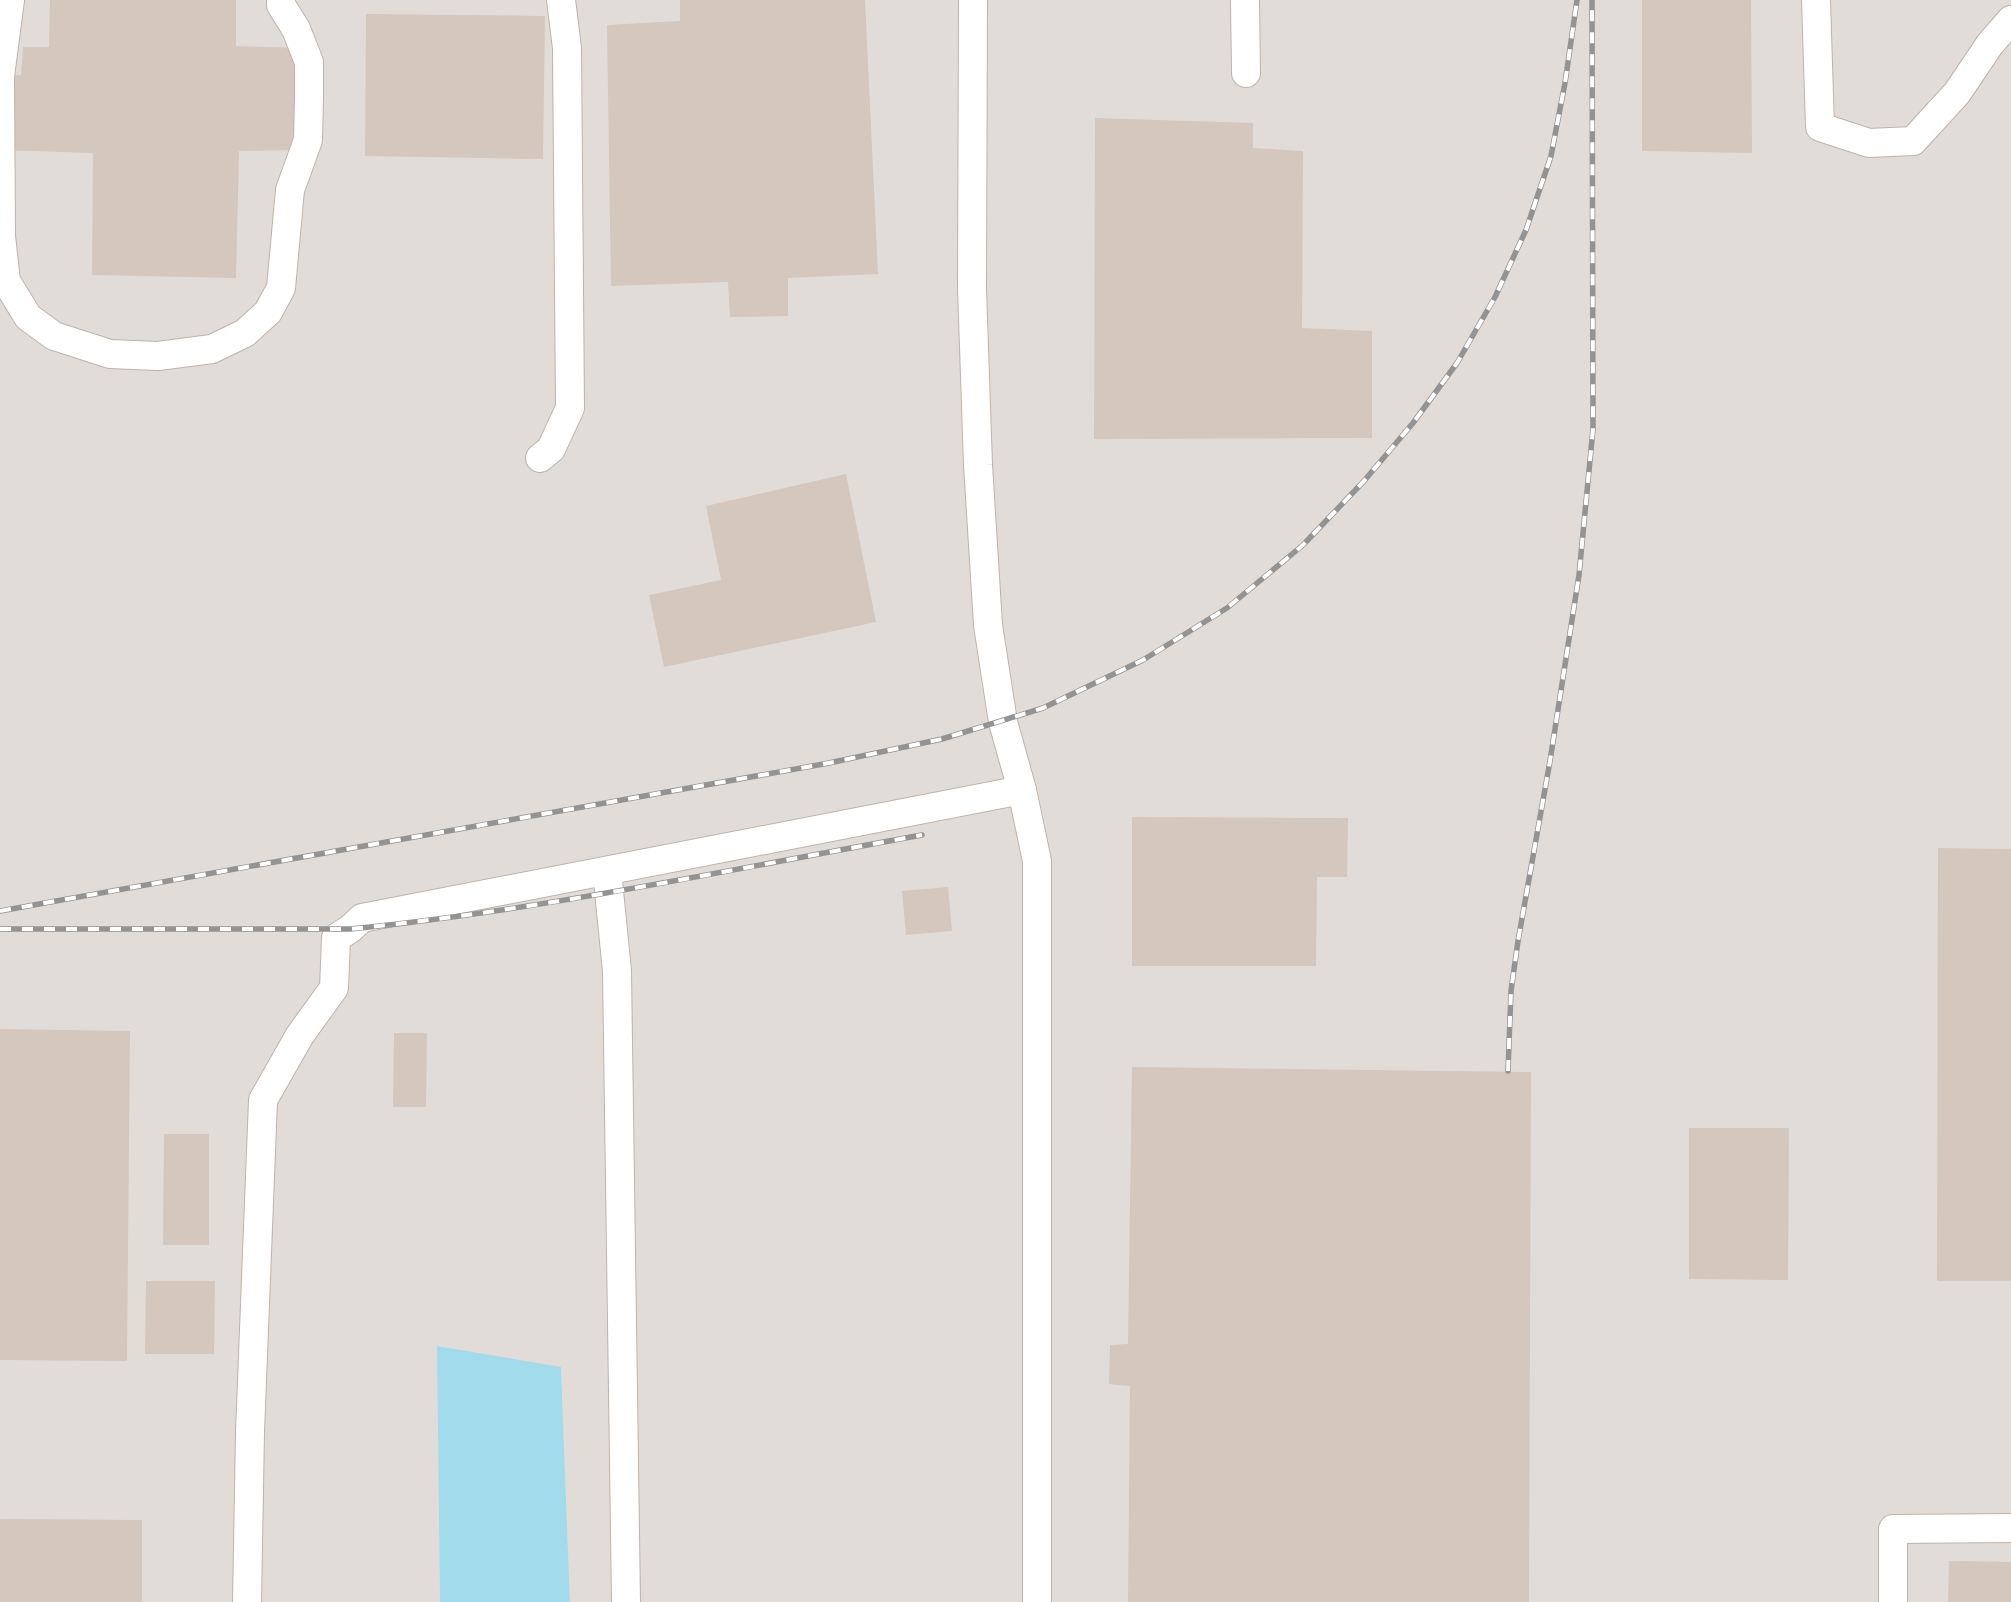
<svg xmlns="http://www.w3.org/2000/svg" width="2011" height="1602" viewBox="0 0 2011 1602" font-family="Montserrat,sans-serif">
<rect width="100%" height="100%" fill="#f1eae3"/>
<polygon fill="#e2dcd8" points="0,0 2011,0 2011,1602 570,1602 561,1368 438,1346 440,1602 0,1602"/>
<polygon fill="#a2dbeb" points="437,1346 561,1367 570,1602 440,1602"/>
<g fill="#d4c7bd">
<polygon points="50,0 236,0 236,46 296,48 294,150 239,151 236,278 92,275 93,153 0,150 0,76 21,75 23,47 49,47"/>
<polygon points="680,0 865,0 878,274 788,278 788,316 730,317 728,282 611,286 607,25 680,21"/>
<polygon points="1642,0 1751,0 1752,153 1642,151"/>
<polygon points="366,14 545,16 543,159 365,156"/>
<polygon points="1095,118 1253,123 1253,148 1303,151 1302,328 1372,331 1372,438 1094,439"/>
<polygon points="846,474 876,622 664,667 649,595 721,580 706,506"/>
<polygon points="1132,817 1348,818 1347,877 1317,877 1316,966 1132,966"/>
<polygon points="1938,848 2011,849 2011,1281 1937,1281"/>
<polygon points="948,887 952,931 906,935 902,891"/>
<polygon points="0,1029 130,1031 127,1361 0,1360"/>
<polygon points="394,1033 427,1033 426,1107 393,1107"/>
<polygon points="1132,1067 1531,1072 1529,1602 1128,1602 1130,1386 1109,1384 1110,1345 1128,1344"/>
<polygon points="1689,1128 1789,1128 1788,1280 1689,1279"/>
<polygon points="164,1134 209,1134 209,1245 163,1245"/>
<polygon points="146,1281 215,1281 214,1354 145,1354"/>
<polygon points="0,1519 142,1520 142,1602 0,1602"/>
<polygon points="1949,1561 2011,1562 2011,1602 1948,1602"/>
</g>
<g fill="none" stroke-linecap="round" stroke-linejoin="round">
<defs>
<g id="minor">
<polyline points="10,0 0,76 1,236 6,281 28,317 54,336 110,354 158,356 212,349 245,333 268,312 281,288 290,190 308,140 309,98 309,62 296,29 281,5 281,0"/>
<polyline points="973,0 972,288 978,465 988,625 1003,722 1022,790 1037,861 1037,1602"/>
<polyline points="1245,0 1246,73"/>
<polyline points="1816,0 1820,127 1869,143 1913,141 1957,93 1990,44 2011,20"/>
<polyline points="540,458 551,449 570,408 567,48 561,0"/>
<polyline points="607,871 617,971 626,1602"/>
<polyline points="247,1602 250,1432 263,1100 300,1035 334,988 336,938 350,929 362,918 1022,790"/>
<polyline points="1893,1602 1893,1529 2011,1528"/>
</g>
</defs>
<use href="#minor" stroke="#beb3aa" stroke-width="30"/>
<use href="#minor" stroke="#fff" stroke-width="28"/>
<defs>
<g id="rail">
<polyline points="0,911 829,763 942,739 1043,708 1143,660 1227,608 1303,545 1364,481 1413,423 1457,363 1495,297 1526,230 1551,156 1565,83 1577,0"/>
<path d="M0 929H350C543 910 732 869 922 835"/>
<polyline points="1508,1071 1511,991 1518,941 1550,761 1579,575 1593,429 1592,0"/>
</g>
</defs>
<use href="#rail" stroke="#939393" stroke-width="5.5"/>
<use href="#rail" stroke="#fff" stroke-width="4" stroke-dasharray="11" stroke-linecap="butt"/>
</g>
</svg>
